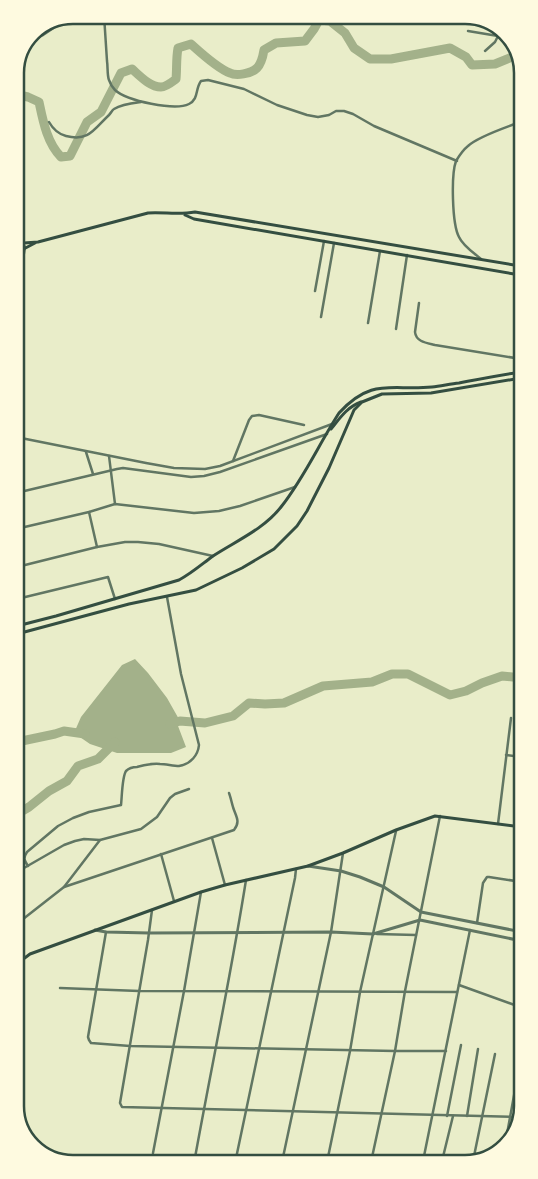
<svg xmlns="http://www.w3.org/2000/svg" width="538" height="1179" viewBox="0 0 538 1179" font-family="Montserrat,sans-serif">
<rect width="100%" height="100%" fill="#e9edc9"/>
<polygon fill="#a3b18a" points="135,659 148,673 167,698 180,721 178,726 186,747 171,753 117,753 90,744 74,733 81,717 122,665"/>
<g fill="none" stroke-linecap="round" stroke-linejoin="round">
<g stroke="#a3b18a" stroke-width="9">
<path d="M15 94 28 97 39 102C43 121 47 143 61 157L70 156 87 122 101 112 121 73 132 69C140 76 150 87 161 87 166 87 172 82 176 79 177 69 176 59 178 48L191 44C201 53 217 68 230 73 236 76 251 74 257 68 261 64 263 56 264 50L276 43 305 41 314 29 319 20 330 21 345 33 354 48 370 59H391L450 48 466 57 472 65 495 64 512 57 520 55"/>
<polyline points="170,724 180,721 205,723 233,716 249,703 265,704 284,703 323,686 372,682 392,674 408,674 450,695 466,691 482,683 502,676 522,678"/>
<polyline points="17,742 55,734 64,731 85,734"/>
<polyline points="17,814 29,807 49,791 67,781 78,766 98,759 115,742"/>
</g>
<g stroke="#617663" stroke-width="2.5">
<path d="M104 15C105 30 106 46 107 61 108 67 107 75 109 80 110 83 113 88 115 90 127 101 175 111 189 104 199 99 195 89 201 81L208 80 244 89 277 105 307 115 318 117 329 115 336 111H344L353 114 374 126 457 161"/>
<polyline points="142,16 143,15"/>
<polyline points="480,22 492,24"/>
<polyline points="468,31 498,36 502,29"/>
<polyline points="29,38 38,37 43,35 73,15"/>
<polyline points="485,51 495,42 498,36"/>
<path d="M49 122C53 129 58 134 66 136 89 142 94 129 109 115 111 113 112 110 114 109 122 104 133 103 141 102"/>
<polyline points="16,240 22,241 25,247 16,302"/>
<path d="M481 259C474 253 463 246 459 237 452 224 451 175 456 161 459 156 463 150 468 146 479 136 505 128 520 122"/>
<polyline points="315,291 324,241"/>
<path d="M419 303 415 332C416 342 427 343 435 345L521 359"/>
<polyline points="321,317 334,243"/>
<polyline points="368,323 380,251"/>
<polyline points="396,329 407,255"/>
<polyline points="16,437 146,463 174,468 205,469 220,466 332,424"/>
<polyline points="86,452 93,474"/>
<polyline points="109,456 115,504"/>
<polyline points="233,461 249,420 252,416 259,415 304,425"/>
<polyline points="16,493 117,469 123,468 191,477 204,476 220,472 327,434"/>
<polyline points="89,512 97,547"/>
<polyline points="16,529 89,512 115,504 194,513 219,511 240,506 295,487"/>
<polyline points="17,567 97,547 125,542 138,542 159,544 213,556"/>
<polyline points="17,599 108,577 115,599"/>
<polyline points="506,755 522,757"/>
<polyline points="498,824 511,718"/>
<polyline points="212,838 225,885"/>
<polyline points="161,854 174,901"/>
<path d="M28 866C24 860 23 858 27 852L58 826 73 818 89 812 121 805C122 797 122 777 126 771 129 768 133 767 137 767 145 765 152 763 160 764 166 764 173 766 179 766 191 764 198 755 199 745L181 674 167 597"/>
<polyline points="17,872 64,845 75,841 84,839 100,840 141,829 157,817 170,798 175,794 189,789"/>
<path d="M64 887 234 830C240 822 237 818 234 810 232 805 231 798 229 793"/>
<polyline points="152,910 148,940 120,1103 122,1107 520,1117"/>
<polyline points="18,923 64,887 100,840"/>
<polyline points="477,923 483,883 487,877 489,877 522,882"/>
<polyline points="106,932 88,1037 89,1040 91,1043 130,1046 395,1051 446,1051"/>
<polyline points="377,934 416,935"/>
<polyline points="459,985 523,1008"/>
<polyline points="60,988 139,991 457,992"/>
<polyline points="447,1116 461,1045"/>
<polyline points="467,1116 478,1049"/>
<polyline points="505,1145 521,1057"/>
<polyline points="153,1153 184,991 201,892"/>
<polyline points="423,1161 470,930"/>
<polyline points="442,1161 453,1116"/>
<polyline points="473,1161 495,1054"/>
<polyline points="282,1162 331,932 343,853"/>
<polyline points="327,1162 350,1051 360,992 396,831"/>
<polyline points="371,1162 395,1051 405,991 440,816"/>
<path d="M194 1163C211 1069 231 975 246 880"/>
<polyline points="235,1163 295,878 296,869"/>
</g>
<g stroke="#617663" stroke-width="3">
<polyline points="308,866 341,871 360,877 384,887 421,912 522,932"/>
<polyline points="95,930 106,932 149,933 331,932 373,934 420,920 522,941"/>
</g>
<g stroke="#344e41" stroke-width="3">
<polyline points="185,215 194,219 520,275"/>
<path d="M16 247 24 243 38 242 148 213C164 212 179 215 195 212L520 266"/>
<polyline points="16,253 35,243"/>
<path d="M331 429C340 418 347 407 361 402"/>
<path d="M17 626 56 616 179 580C192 573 202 564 213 556 236 541 264 529 281 507 304 478 319 444 339 413 372 377 391 391 432 387 441 386 450 384 459 383 480 379 500 375 521 372"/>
<polyline points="17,634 129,604 196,590 242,568 274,549 297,526 307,511 329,468 351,417 354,410 362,402 382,394 431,393 521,378"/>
<polyline points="18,963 30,954 201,892 225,885 308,866 343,853 396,830 435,816 522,827"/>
</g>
</g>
<path d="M0 0H538V1179H0ZM73 24H465A49 49 0 0 1 514 73V1106A49 49 0 0 1 465 1155H73A49 49 0 0 1 24 1106V73A49 49 0 0 1 73 24Z" fill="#fefae0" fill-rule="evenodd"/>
<path fill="none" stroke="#344e41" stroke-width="2.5" d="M73 24H465A49 49 0 0 1 514 73V1106A49 49 0 0 1 465 1155H73A49 49 0 0 1 24 1106V73A49 49 0 0 1 73 24Z"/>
</svg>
